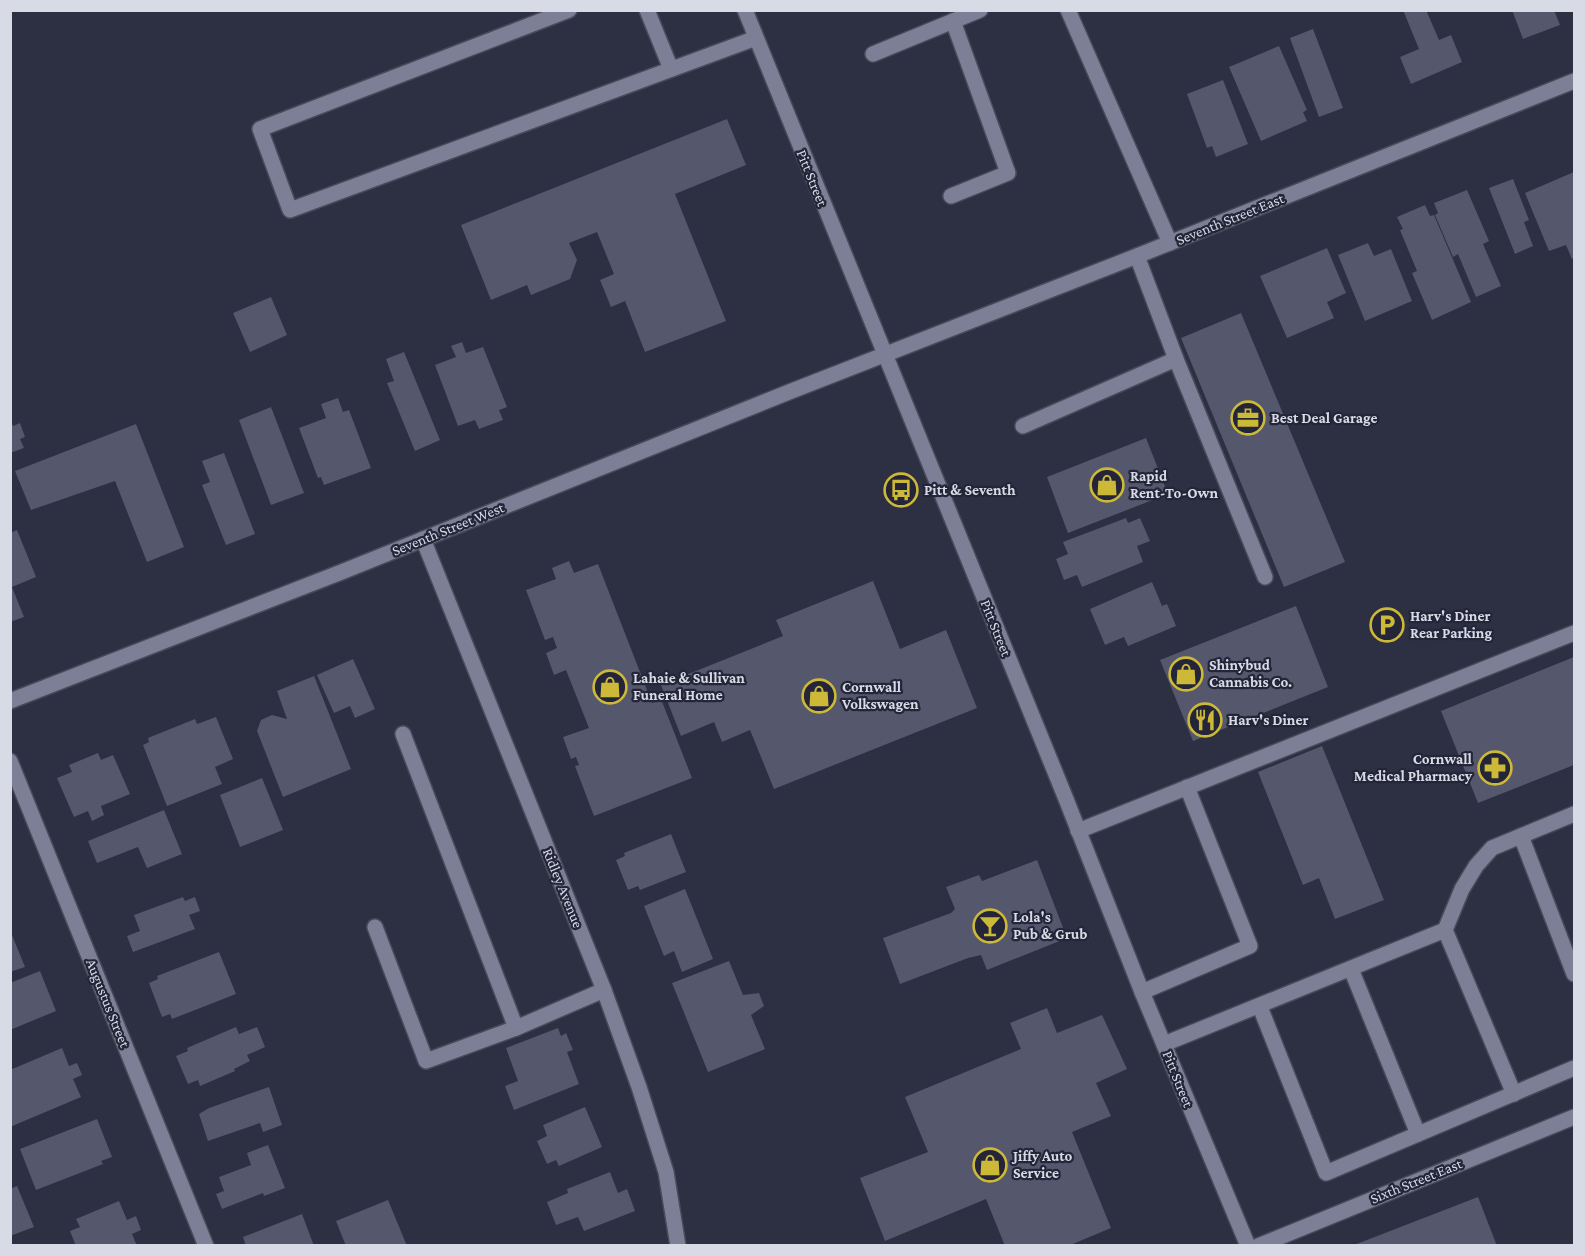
<svg xmlns="http://www.w3.org/2000/svg" width="1585" height="1256" viewBox="0 0 1585 1256" font-family="'Crimson Pro',serif">
<rect width="100%" height="100%" fill="#2d2f42"/>
<g fill="#55576c">
<polygon points="1403,10 1426,10 1439,40 1451,35 1462,62 1411,84 1400,57 1419,49"/>
<polygon points="1512,10 1554,10 1560,25 1523,39"/>
<polygon points="1313,29 1343,108 1319,117 1290,38"/>
<polygon points="1279,46 1307,110 1303,112 1307,121 1261,141 1229,67"/>
<polygon points="1223,80 1248,144 1216,157 1212,146 1207,148 1187,94"/>
<polygon points="727,119 746,165 675,194 726,321 645,352 625,301 611,307 600,280 614,274 597,232 569,243 577,260 570,279 531,295 527,285 491,300 461,225"/>
<polygon points="1574,172 1574,258 1572,259 1566,245 1549,251 1525,193"/>
<polygon points="1513,179 1529,220 1524,222 1533,246 1515,254 1489,188"/>
<polygon points="1467,190 1489,241 1483,244 1501,286 1476,297 1458,254 1453,257 1435,215 1438,213 1434,203"/>
<polygon points="1425,205 1430,216 1434,215 1471,302 1432,320 1412,273 1417,271 1400,230 1403,229 1397,217"/>
<polygon points="1368,243 1374,256 1391,249 1412,301 1365,321 1338,255"/>
<polygon points="1327,248 1346,293 1327,302 1334,318 1287,338 1260,276"/>
<polygon points="271,297 287,335 250,352 233,313"/>
<polygon points="1241,313 1345,562 1284,587 1181,338"/>
<polygon points="462,342 466,353 483,347 507,407 499,410 503,420 479,429 475,420 458,426 435,365 456,357 451,346"/>
<polygon points="404,352 440,440 415,451 387,383 394,381 386,359"/>
<polygon points="338,398 343,412 349,410 371,468 324,485 321,477 318,478 299,428 326,418 321,404"/>
<polygon points="271,407 304,493 271,505 239,420"/>
<polygon points="10,420 13,426 20,423 25,437 20,439 24,448 10,453"/>
<polygon points="136,424 184,547 147,562 115,481 31,510 15,471"/>
<polygon points="1146,438 1168,494 1068,533 1047,477"/>
<polygon points="224,453 255,534 226,545 202,485 210,482 202,461"/>
<polygon points="1126,518 1128,523 1140,518 1150,541 1137,546 1143,562 1082,587 1077,575 1064,580 1056,559 1068,554 1063,542"/>
<polygon points="17,530 36,577 12,587 24,617 10,622 10,533"/>
<polygon points="569,561 574,573 598,564 652,703 661,699 692,778 594,816 575,766 579,765 576,757 571,759 563,737 589,728 566,670 554,675 546,653 557,648 553,637 545,640 526,590 556,579 552,568"/>
<polygon points="873,581 900,649 946,630 977,708 774,789 750,730 722,742 714,722 681,736 661,685 783,636 776,620"/>
<polygon points="1152,582 1162,606 1167,604 1176,626 1128,646 1124,637 1105,645 1090,609"/>
<polygon points="1296,606 1328,687 1193,741 1160,660"/>
<polygon points="1574,657 1574,765 1478,803 1441,711"/>
<polygon points="353,659 375,709 355,718 350,706 334,713 317,675"/>
<polygon points="314,676 351,769 283,797 257,731 261,720 272,715 287,719 277,691"/>
<polygon points="216,717 233,759 215,767 222,784 167,806 143,745 149,742 148,738 195,719 197,724"/>
<polygon points="1322,746 1384,900 1335,919 1319,878 1303,885 1258,772"/>
<polygon points="98,753 101,760 113,755 130,794 101,806 104,815 92,821 88,811 74,817 57,778 72,772 69,765"/>
<polygon points="262,778 283,830 240,847 220,795"/>
<polygon points="164,810 182,854 147,868 138,847 97,863 88,841"/>
<polygon points="671,834 686,872 640,890 638,886 628,890 616,860 625,856 624,853"/>
<polygon points="1037,860 1067,938 987,970 981,955 968,958 900,984 883,938 951,913 955,909 946,887 979,875 982,881"/>
<polygon points="685,889 713,959 682,972 674,951 664,956 644,906"/>
<polygon points="183,897 185,901 195,897 200,911 189,915 195,929 133,952 127,936 140,931 134,915"/>
<polygon points="10,930 25,967 10,972"/>
<polygon points="219,952 236,994 172,1019 170,1014 162,1017 149,983 158,979 157,976"/>
<polygon points="729,961 743,995 759,993 764,1006 751,1015 765,1049 708,1072 672,983"/>
<polygon points="40,971 56,1011 10,1030 10,983"/>
<polygon points="1047,1008 1057,1033 1102,1015 1127,1069 1096,1083 1111,1116 1072,1132 1111,1228 1068,1246 1005,1246 986,1199 885,1241 860,1178 928,1152 905,1097 1021,1049 1010,1023"/>
<polygon points="236,1027 239,1034 257,1027 265,1047 247,1055 250,1061 234,1069 235,1071 200,1086 198,1080 188,1084 176,1056 188,1051 187,1048"/>
<polygon points="558,1028 561,1036 566,1033 573,1050 567,1052 579,1084 514,1110 505,1086 518,1081 506,1048"/>
<polygon points="62,1048 69,1066 77,1063 82,1075 73,1079 81,1097 10,1127 10,1070"/>
<polygon points="269,1087 282,1125 263,1132 260,1123 208,1141 199,1114 209,1108"/>
<polygon points="585,1107 602,1147 559,1166 556,1160 547,1164 537,1141 547,1136 543,1125"/>
<polygon points="97,1119 112,1157 101,1161 103,1164 36,1190 20,1149"/>
<polygon points="268,1145 285,1188 264,1196 263,1193 222,1209 216,1194 224,1191 219,1177 251,1165 247,1153"/>
<polygon points="610,1172 618,1193 627,1189 635,1211 584,1231 578,1217 556,1225 547,1202 568,1193 567,1189"/>
<polygon points="17,1186 34,1227 10,1236 10,1189"/>
<polygon points="1478,1197 1497,1246 1354,1246 1354,1245"/>
<polygon points="388,1200 407,1246 346,1246 336,1221"/>
<polygon points="119,1201 127,1220 136,1216 141,1230 132,1234 137,1246 76,1246 70,1231 80,1227 76,1219"/>
<polygon points="302,1214 314,1246 246,1246 243,1237"/>
</g>
<g fill="none" stroke-linecap="round" stroke-linejoin="round">
<defs>
<g id="lane">
<polyline points="569,10 260,129 290,210 756,38"/>
<polyline points="647,10 671,69"/>
<polyline points="1068,10 1170,243"/>
<polyline points="873,54 980,10"/>
<polyline points="951,196 1008,173 953,21"/>
<polyline points="1137,256 1176,359 1265,577"/>
<polyline points="1023,426 1176,359"/>
<polyline points="403,734 516,1028 604,990"/>
<polyline points="1078,831 1574,633"/>
<polyline points="1521,836 1574,974"/>
<polyline points="375,927 426,1061 516,1028"/>
<polyline points="1445,930 1514,1094"/>
<polyline points="1351,969 1418,1134"/>
<polyline points="1142,992 1250,946 1187,787"/>
<polyline points="1260,1007 1326,1173 1574,1068"/>
<polyline points="1164,1044 1445,930 1462,889 1476,866 1492,848 1574,814"/>
</g>
<g id="street">
<polyline points="423,539 604,990 639,1087 666,1172 678,1246"/>
<polyline points="10,761 206,1246"/>
<polyline points="1258,1246 1574,1117"/>
</g>
<g id="secondary">
<polyline points="745,10 1066,799 1142,992 1248,1246"/>
<polyline points="10,701 339,573 789,392 1137,256 1574,81"/>
</g>
</defs>
<use href="#lane" stroke="#484a59" stroke-width="18"/>
<use href="#street" stroke="#484a59" stroke-width="18"/>
<use href="#secondary" stroke="#484a59" stroke-width="18"/>
<use href="#lane" stroke="#7d7f96" stroke-width="15"/>
<use href="#street" stroke="#7d7f96" stroke-width="15"/>
<use href="#secondary" stroke="#7d7f96" stroke-width="15"/>
</g>
<defs>
<symbol id="office-ring" viewBox="-11 -11 22 22"><circle r="9.5" fill="#242538" stroke="#cdb938" stroke-width="1.5"/><path d="M-6-3h4V-5.5h4V-3h4V5H-6ZM-1-4.5V-3h2v-1.5ZM-6 0V1H6V0Z" fill="#cdb938"/></symbol>
<symbol id="shop-ring" viewBox="-11 -11 22 22"><circle r="9.5" fill="#242538" stroke="#cdb938" stroke-width="1.5"/><path d="M-5-2.5h2.3a2.7 3.5 0 0 1 5.4 0H5L5.5 6h-11ZM-1.5-2.5h3a1.5 2.3 0 0 0-3 0Z" fill="#cdb938"/></symbol>
<symbol id="bus-ring" viewBox="-11 -11 22 22"><circle r="9.5" fill="#242538" stroke="#cdb938" stroke-width="1.5"/><path d="M-5-6H5V4H4V6H2V4H-2V6H-4V4H-5ZM-3.5-4V0h7V-4ZM-3.5 1.2v1.5H-2V1.2ZM2 1.2v1.5H3.5V1.2Z" fill="#cdb938"/></symbol>
<symbol id="parking-ring" viewBox="-11 -11 22 22"><circle r="9.5" fill="#242538" stroke="#cdb938" stroke-width="1.5"/><path d="M-3.5-5.5H1a3.5 3.5 0 0 1 0 7H-1V5.5H-3.5ZM-1-3.4V-.6H.8a1.4 1.4 0 0 0 0-2.8Z" fill="#cdb938"/></symbol>
<symbol id="restaurant-ring" viewBox="-11 -11 22 22"><circle r="9.5" fill="#242538" stroke="#cdb938" stroke-width="1.5"/><path d="M-5-6h1v4h1v-4h1v4h1v-4h1v5L-1.5 .5V6h-2V.5L-5-1ZM5-6V6H3V1.5H1.5Q1.5-4 5-6Z" fill="#cdb938"/></symbol>
<symbol id="pharmacy-ring" viewBox="-11 -11 22 22"><circle r="9.5" fill="#242538" stroke="#cdb938" stroke-width="1.5"/><path d="M-2-6h4v4h4v4h-4v4h-4v-4h-4v-4h4Z" fill="#cdb938"/></symbol>
<symbol id="bar-ring" viewBox="-11 -11 22 22"><circle r="9.5" fill="#242538" stroke="#cdb938" stroke-width="1.5"/><path d="M-6-5H6L.8 .8V4.5H3.5V6h-7V4.5H-.8V.8Z" fill="#cdb938"/></symbol>
</defs>
<g fill-rule="evenodd">
<use href="#office-ring" x="1229" y="399" width="38" height="38"/>
<use href="#shop-ring" x="1088" y="466" width="38" height="38"/>
<use href="#bus-ring" x="882" y="471" width="38" height="38"/>
<use href="#parking-ring" x="1368" y="606" width="38" height="38"/>
<use href="#shop-ring" x="1167" y="655" width="38" height="38"/>
<use href="#shop-ring" x="591" y="668" width="38" height="38"/>
<use href="#shop-ring" x="800" y="677" width="38" height="38"/>
<use href="#restaurant-ring" x="1186" y="701" width="38" height="38"/>
<use href="#pharmacy-ring" x="1476" y="749" width="38" height="38"/>
<use href="#bar-ring" x="971" y="907" width="38" height="38"/>
<use href="#shop-ring" x="971" y="1146" width="38" height="38"/>
</g>
<g text-anchor="middle" dominant-baseline="central" stroke-width="4.5" stroke-linejoin="round" paint-order="stroke">
<g font-size="15" fill="#d8dae6" stroke="#242538">
<text transform="translate(812 178) rotate(68)">Pitt Street</text>
<text transform="translate(1230 219) rotate(-22)">Seventh Street East</text>
<text transform="translate(448 529) rotate(-22)">Seventh Street West</text>
<text transform="translate(996 628) rotate(68)">Pitt Street</text>
<text transform="translate(563 888) rotate(68)">Ridley Avenue</text>
<text transform="translate(108 1003) rotate(68)">Augustus Street</text>
<text transform="translate(1178 1079) rotate(68)">Pitt Street</text>
<text transform="translate(1416 1181) rotate(-22)">Sixth Street East</text>
</g>
<g font-size="15" font-weight="bold" fill="#d8dae6" stroke="#242538" text-anchor="start">
<text x="1271" y="418">Best Deal Garage</text>
<text x="1130" y="476">Rapid<tspan x="1130" dy="17">Rent-To-Own</tspan></text>
<text x="924" y="490">Pitt &amp; Seventh</text>
<text x="1410" y="616">Harv's Diner<tspan x="1410" dy="17">Rear Parking</tspan></text>
<text x="1209" y="665">Shinybud<tspan x="1209" dy="17">Cannabis Co.</tspan></text>
<text x="633" y="678">Lahaie &amp; Sullivan<tspan x="633" dy="17">Funeral Home</tspan></text>
<text x="842" y="687">Cornwall<tspan x="842" dy="17">Volkswagen</tspan></text>
<text x="1228" y="720">Harv's Diner</text>
<text x="1472" y="759" text-anchor="end">Cornwall<tspan x="1472" dy="17">Medical Pharmacy</tspan></text>
<text x="1013" y="917">Lola's<tspan x="1013" dy="17">Pub &amp; Grub</tspan></text>
<text x="1013" y="1156">Jiffy Auto<tspan x="1013" dy="17">Service</tspan></text>
</g>
</g>
<rect width="1585" height="1256" fill="none" stroke="#d8dae6" stroke-width="24"/>
</svg>
